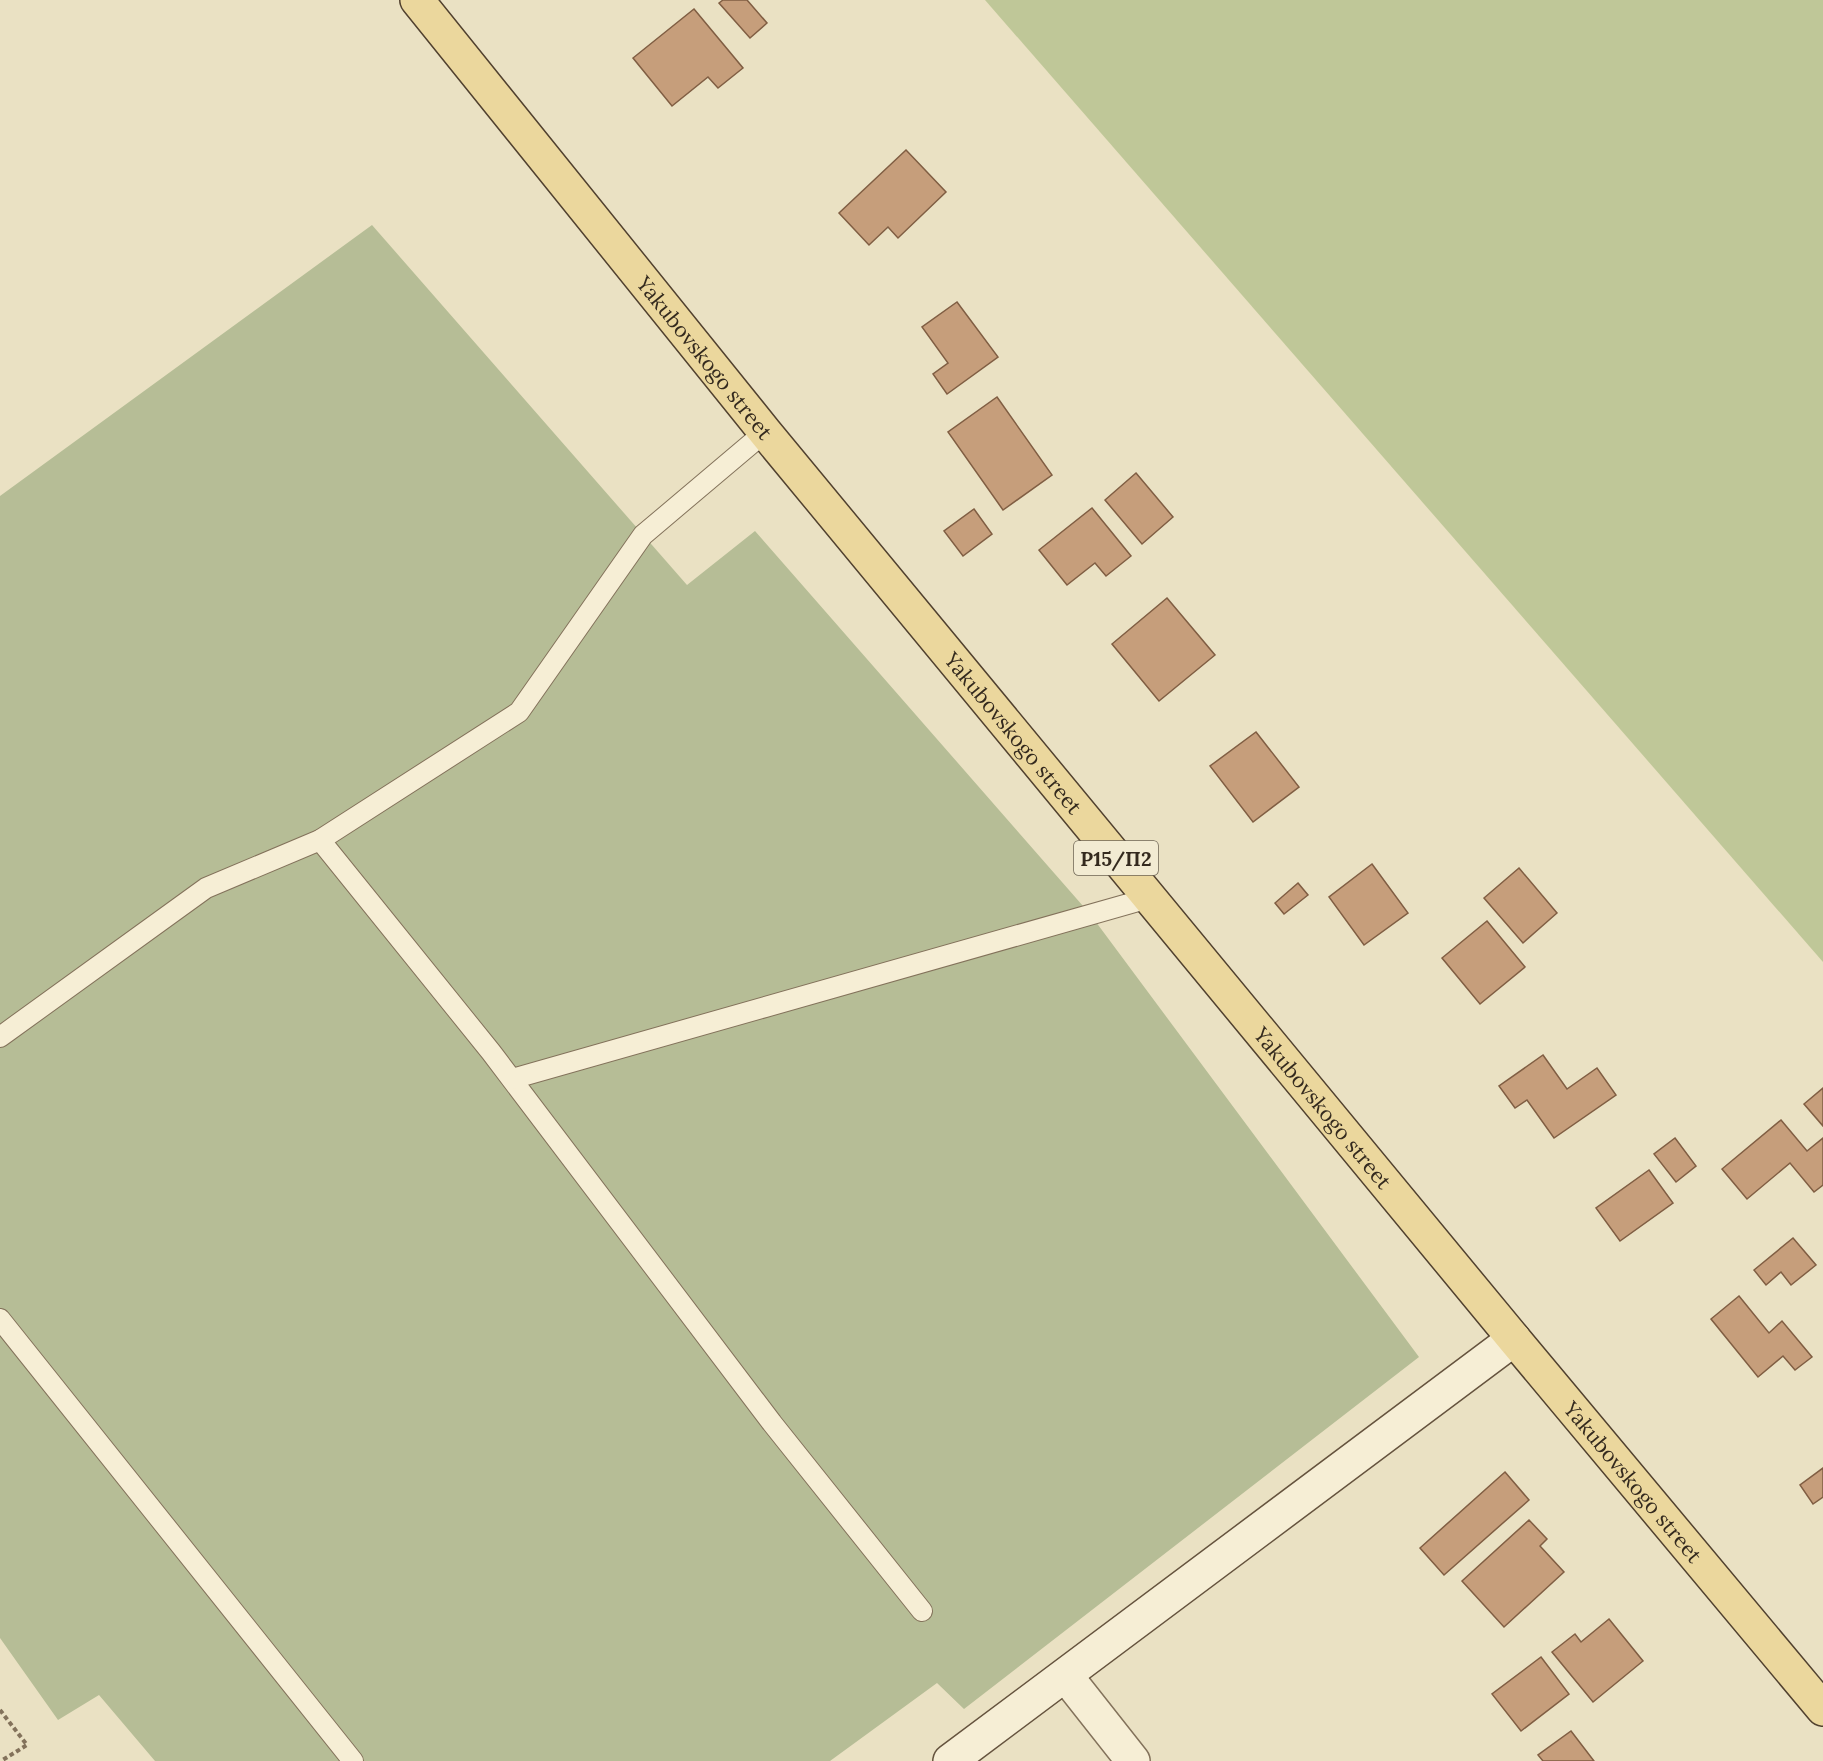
<svg xmlns="http://www.w3.org/2000/svg" width="1823" height="1761" viewBox="0 0 1823 1761" font-family="Lora,serif">
<rect width="100%" height="100%" fill="#eae1c3"/>
<polygon fill="#bfc798" points="985,0 1823,0 1823,962"/>
<polygon fill="#b6bd96" points="372,225 687,585 755,531 1090,914 1419,1357 964,1709 937,1683 830,1761 155,1761 99,1695 58,1720 0,1638 0,496"/>
<g fill="#c69e7b" stroke="#805e43" stroke-width="1.5">
<polygon points="723,0 747,0 767,23 750,38 719,3"/>
<polygon points="694,9 743,68 718,88 708,77 672,106 633,58"/>
<polygon points="906,150 946,192 898,238 888,227 869,245 839,213"/>
<polygon points="957,302 998,357 947,394 933,374 948,363 922,327"/>
<polygon points="997,397 1052,475 1003,510 948,432"/>
<polygon points="1136,473 1173,517 1142,544 1105,500"/>
<polygon points="1092,508 1131,556 1106,576 1095,563 1067,585 1039,550"/>
<polygon points="974,509 992,534 963,556 944,531"/>
<polygon points="1167,598 1215,655 1159,701 1112,644"/>
<polygon points="1256,732 1299,787 1253,822 1210,766"/>
<polygon points="1372,864 1408,913 1364,945 1329,897"/>
<polygon points="1519,868 1557,913 1523,943 1484,898"/>
<polygon points="1298,883 1308,895 1284,914 1275,903"/>
<polygon points="1487,921 1525,967 1480,1004 1442,958"/>
<polygon points="1543,1055 1567,1089 1597,1068 1616,1095 1554,1138 1527,1100 1515,1108 1499,1086"/>
<polygon points="1823,1088 1823,1126 1804,1104"/>
<polygon points="1781,1120 1807,1151 1823,1138 1823,1185 1814,1192 1790,1163 1747,1199 1722,1169"/>
<polygon points="1675,1138 1696,1166 1676,1182 1654,1154"/>
<polygon points="1649,1170 1673,1203 1620,1241 1596,1208"/>
<polygon points="1793,1238 1816,1265 1791,1285 1781,1272 1766,1285 1754,1270"/>
<polygon points="1739,1296 1769,1333 1782,1321 1812,1357 1795,1370 1783,1356 1758,1377 1711,1319"/>
<polygon points="1823,1468 1823,1497 1813,1504 1800,1485"/>
<polygon points="1505,1472 1529,1500 1444,1575 1420,1548"/>
<polygon points="1529,1520 1547,1539 1540,1546 1564,1572 1504,1627 1462,1581"/>
<polygon points="1609,1619 1643,1661 1593,1702 1552,1652 1575,1634 1581,1642"/>
<polygon points="1541,1657 1569,1694 1521,1731 1492,1694"/>
<polygon points="1571,1731 1594,1761 1543,1761 1538,1755"/>
</g>
<g fill="none" stroke-linecap="round" stroke-linejoin="round">
<defs>
<g id="lane">
<polyline points="320,840 491,1052 772,1423 922,1611"/>
<polyline points="0,1037 206,888 320,840 519,712 643,535 765,432"/>
<polyline points="512,1079 1149,898"/>
<polyline points="0,1319 353,1761"/>
</g>
<polyline id="street" points="1066,1676 1133,1761"/>
<polyline id="secondary" points="950,1761 1514,1339"/>
<g id="primary">
<path id="s1" d="M417 0 765 432 1514 1339 1823 1709"/>
</g>
</defs>
<use href="#lane" stroke="#83725b" stroke-width="22"/>
<use href="#street" stroke="#83725b" stroke-width="36"/>
<use href="#secondary" stroke="#65533e" stroke-width="36"/>
<use href="#primary" stroke="#51412f" stroke-width="36"/>
<polyline stroke="#83725b" stroke-width="4" stroke-dasharray="4.5 3" stroke-linecap="butt" points="0,1710 27,1745 1,1761"/>
<use href="#lane" stroke="#f6eed5" stroke-width="20"/>
<use href="#street" stroke="#f6eed5" stroke-width="33"/>
<use href="#secondary" stroke="#f6eed5" stroke-width="33"/>
<use href="#primary" stroke="#ebd79d" stroke-width="33"/>
</g>
<g text-anchor="middle" dominant-baseline="central" stroke-width="5" stroke-linejoin="round" paint-order="stroke">
<rect fill="#f2ebd2" stroke="#6d6454" stroke-width="1.5" x="1074" y="841" width="84" height="34" rx="4.5"/>
<g font-size="20" font-weight="bold" fill="#342a1e">
<text x="1116" y="858">Р15/П2</text>
</g>
<g font-size="21" fill="#342a1e" stroke="#f2ebd2">
<text stroke="none"><textPath href="#s1" startOffset="459">Yakubovskogo street</textPath></text>
<text stroke="none"><textPath href="#s1" startOffset="945">Yakubovskogo street</textPath></text>
<text stroke="none"><textPath href="#s1" startOffset="1431">Yakubovskogo street</textPath></text>
<text stroke="none"><textPath href="#s1" startOffset="1917">Yakubovskogo street</textPath></text>
</g>
</g>
</svg>
